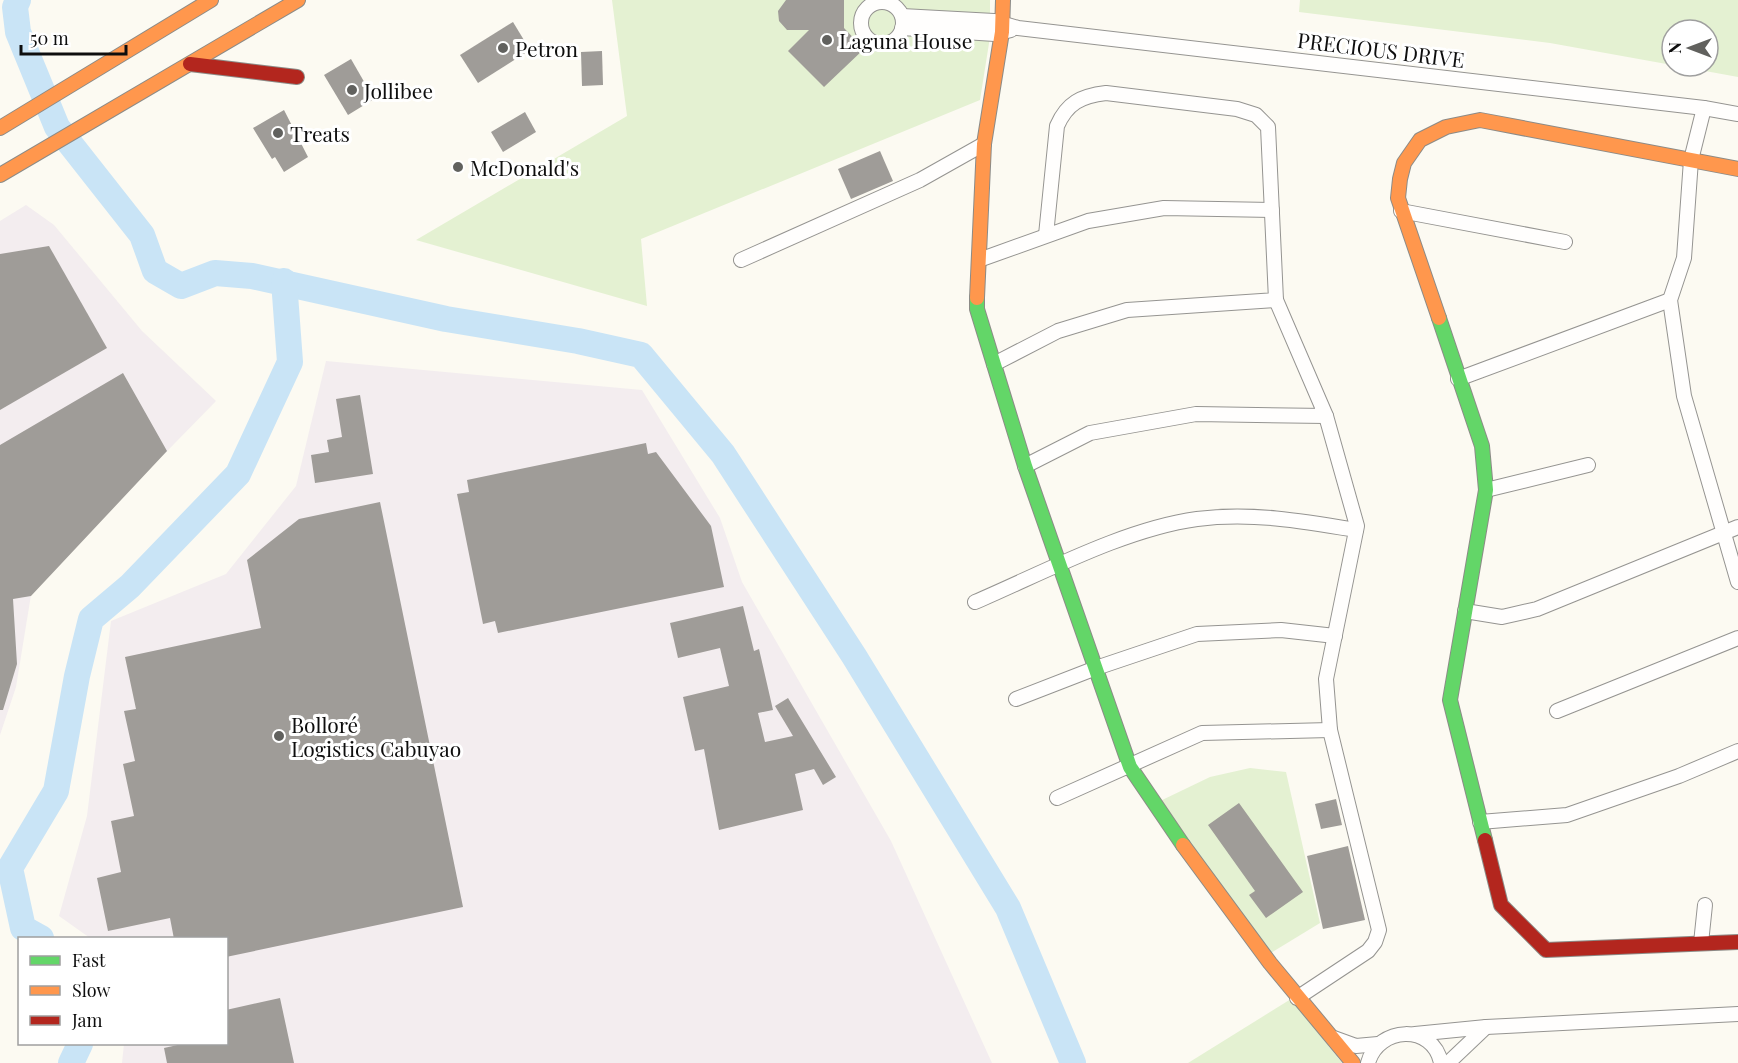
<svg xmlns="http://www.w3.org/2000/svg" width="1738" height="1063" font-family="'Playfair Display',serif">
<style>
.industrial{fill:#f3edef}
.green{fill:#e4f1d2}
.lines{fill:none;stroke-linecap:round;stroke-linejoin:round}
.river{stroke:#c9e4f6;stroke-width:26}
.building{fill:#9f9c98}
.street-casing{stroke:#959491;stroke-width:16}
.fast-casing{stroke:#8c8b87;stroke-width:16}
.slow-casing{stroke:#8c8b87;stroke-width:16}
.jam-casing{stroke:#8c8b87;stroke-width:16}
.street{stroke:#fffefd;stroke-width:14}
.fast{stroke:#63d668;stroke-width:14}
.slow{stroke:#ff974d;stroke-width:14}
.jam{stroke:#b3261e;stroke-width:14}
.poi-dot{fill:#61615e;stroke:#fff;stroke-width:2}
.labels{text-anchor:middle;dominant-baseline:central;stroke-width:6;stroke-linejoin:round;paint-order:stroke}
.poi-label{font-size:21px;fill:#0e0e0e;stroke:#fff;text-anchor:start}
.street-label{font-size:21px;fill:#0e0e0e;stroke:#fff}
</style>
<rect width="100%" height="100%" fill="#fcfaf2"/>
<!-- industrial -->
<g class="industrial">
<polygon points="26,205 54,225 142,331 216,401 89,531 31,595 16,687 0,735 0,221"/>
<polygon points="326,361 642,390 720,518 742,582 891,841 992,1063 122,1063 124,1044 226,1044 226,938 90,938 59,916 87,816 111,621 226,574 296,486"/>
</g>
<!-- green -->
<g class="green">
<polygon points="612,0 990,0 990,15 907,10 907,36 990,37 980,100 641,239 647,306 416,240 627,116"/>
<polygon points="1300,0 1738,0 1738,77 1678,66 1708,66 1708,30 1672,30 1672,65 1550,43 1299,12"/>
<polygon points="1250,768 1286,772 1320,923 1269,954 1158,802 1210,777"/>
<polygon points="1291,999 1342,1063 1188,1063"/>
</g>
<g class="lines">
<!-- river -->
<g class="river">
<polyline points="18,0 15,7 18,32 57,127 142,235 155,271 181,286 215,273 252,276 446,319 578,341 641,355 723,454 854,656 1008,908 1073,1063"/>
<polyline points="41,938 23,928 10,868 56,791 77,676 91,619 130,586 238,474 290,362 284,281"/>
<polyline points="71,1063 80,1044"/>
</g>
</g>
<!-- building -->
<g class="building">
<polygon points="786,0 844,0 844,28 864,49 824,87 788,51 809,30 787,30 779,21 778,11"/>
<polygon points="513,22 530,50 478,83 460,55"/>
<polygon points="602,51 603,85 582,86 581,52"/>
<polygon points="351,59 374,99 348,115 324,75"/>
<polygon points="284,110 308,157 284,172 275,157 272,159 253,128"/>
<polygon points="525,112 536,132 503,152 491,132"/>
<polygon points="880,151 893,181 851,199 838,169"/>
<polygon points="49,246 107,348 0,410 0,254"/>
<polygon points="123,373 167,451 31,596 13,599 17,664 3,710 0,710 0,445"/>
<polygon points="360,395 373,474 315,483 311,455 329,452 327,440 342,437 336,399"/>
<polygon points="646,443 648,454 656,452 711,526 724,587 498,633 495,621 483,624 457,494 469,492 467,480"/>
<polygon points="380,502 463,907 226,957 226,939 174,939 170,918 108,931 97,878 121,872 111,821 134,816 123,764 135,761 124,711 136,709 125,657 261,628 247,560 299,519"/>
<polygon points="743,606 754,651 759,649 773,710 758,713 765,742 793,736 775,706 788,698 836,777 823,785 814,769 795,774 803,810 719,830 704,749 695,751 683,697 729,686 720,648 678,658 670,623"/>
<polygon points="1336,799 1342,825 1321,829 1315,804"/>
<polygon points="1239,803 1303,892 1266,918 1249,895 1255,891 1208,825"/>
<polygon points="1348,846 1365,920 1323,929 1307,856"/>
<polygon points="280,998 294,1063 167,1063 164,1048 182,1044 226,1044 226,1010"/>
</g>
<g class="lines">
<!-- street casing -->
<g class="street-casing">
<g id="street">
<circle cx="882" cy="23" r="21"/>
<polyline points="902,16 994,21 1018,28 1704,108 1738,114"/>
<polyline points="902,28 995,34 1011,30"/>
<polyline points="1704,108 1691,160 1684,258 1670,300 1684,396 1738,582"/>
<polyline points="1401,211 1565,242"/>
<polyline points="741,260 920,180 984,144"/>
<polyline points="979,260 1088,221 1164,208 1272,210"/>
<path d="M 994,364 L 1058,331 L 1127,310 L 1276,300 L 1268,127 L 1256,115 L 1237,109 L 1106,93 C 1081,96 1067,103 1057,126 L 1046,235"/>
<polyline points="1458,379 1670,300"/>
<polyline points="1025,466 1090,433 1196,414 1326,416 1276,300"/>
<polyline points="1486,490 1588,465"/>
<path d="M 975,602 C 1043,573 1124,529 1197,519 C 1251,512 1303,521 1356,530"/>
<polyline points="1465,611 1502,617 1537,609 1738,527"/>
<polyline points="1016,699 1096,668 1197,634 1281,630 1335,636"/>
<polyline points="1557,711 1738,638"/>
<polyline points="1057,798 1202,733 1330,730"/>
<polyline points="1480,822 1567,815 1679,776 1738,751"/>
<polyline points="1701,943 1705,905"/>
<polyline points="1297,998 1368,951 1375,942 1379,930 1330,730 1326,679 1357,526 1326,416"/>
<polyline points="1415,1034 1486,1027 1738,1014"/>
<polyline points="1334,1038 1356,1046 1378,1044"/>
<path d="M 1368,1063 C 1378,1026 1433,1023 1441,1063"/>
<polyline points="1448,1063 1486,1027"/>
</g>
</g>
<!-- fast casing -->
<g class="fast-casing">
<g id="fast">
<polyline points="977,298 977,309 1025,466 1130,767 1183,845"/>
<polyline points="1439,318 1482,446 1486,490 1450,700 1485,840"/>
</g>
</g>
<!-- slow casing -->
<g class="slow-casing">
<g id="slow">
<polyline points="0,128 211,0"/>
<polyline points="0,175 298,0"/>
<polyline points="977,298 984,144 1002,32 1003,0"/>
<polyline points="1439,318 1398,198 1400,179 1404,163 1420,140 1446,127 1480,120 1738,169"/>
<polyline points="1183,845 1270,963 1353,1063"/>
</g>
</g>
<!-- jam casing -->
<g class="jam-casing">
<g id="jam">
<polyline points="190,64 297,77"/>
<polyline points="1485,840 1501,905 1546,950 1738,942"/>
</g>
</g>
<!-- street -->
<use href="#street" class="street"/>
<!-- fast -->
<use href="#fast" class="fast"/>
<!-- slow -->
<use href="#slow" class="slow"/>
<!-- jam -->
<use href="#jam" class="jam"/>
</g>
<!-- markers -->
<g class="poi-dot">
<circle cx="827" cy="40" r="6"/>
<circle cx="503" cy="48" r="6"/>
<circle cx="352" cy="90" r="6"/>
<circle cx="278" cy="133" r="6"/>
<circle cx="458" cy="167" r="6"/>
<circle cx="279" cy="736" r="6"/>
</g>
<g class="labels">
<!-- poi labels -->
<g class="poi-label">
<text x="839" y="40">Laguna House</text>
<text x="515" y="48">Petron</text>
<text x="364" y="90">Jollibee</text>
<text x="290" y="133">Treats</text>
<text x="470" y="167">McDonald's</text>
<text x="291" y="724">Bolloré<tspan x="291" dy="24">Logistics Cabuyao</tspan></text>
</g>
<!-- street labels -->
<g class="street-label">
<text transform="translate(1381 49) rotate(7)">PRECIOUS DRIVE</text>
</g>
</g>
<!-- legend -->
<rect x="18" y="937" width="210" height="108" fill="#ffffff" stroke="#9f9f9f" stroke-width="1.5"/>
<rect x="30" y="956" width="30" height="9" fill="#63d668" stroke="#9f9f9f" stroke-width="1.5"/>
<text x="72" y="967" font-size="18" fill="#0e0e0e">Fast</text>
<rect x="30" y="986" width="30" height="9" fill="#ff974d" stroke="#9f9f9f" stroke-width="1.5"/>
<text x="72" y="997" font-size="18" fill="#0e0e0e">Slow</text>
<rect x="30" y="1016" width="30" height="9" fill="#b3261e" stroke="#9f9f9f" stroke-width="1.5"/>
<text x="72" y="1027" font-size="18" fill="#0e0e0e">Jam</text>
<!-- north arrow -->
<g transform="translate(1690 48) rotate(270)"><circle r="28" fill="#ffffff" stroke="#9f9f9f" stroke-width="1.5"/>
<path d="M0-4.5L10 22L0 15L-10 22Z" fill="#61615e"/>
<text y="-9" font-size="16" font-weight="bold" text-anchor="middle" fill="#0e0e0e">N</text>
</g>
<!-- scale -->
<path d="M21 45v9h105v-9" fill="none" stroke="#0e0e0e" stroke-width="3"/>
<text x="30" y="45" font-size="18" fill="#0e0e0e" stroke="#ffffff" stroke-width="4.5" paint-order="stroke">50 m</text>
</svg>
